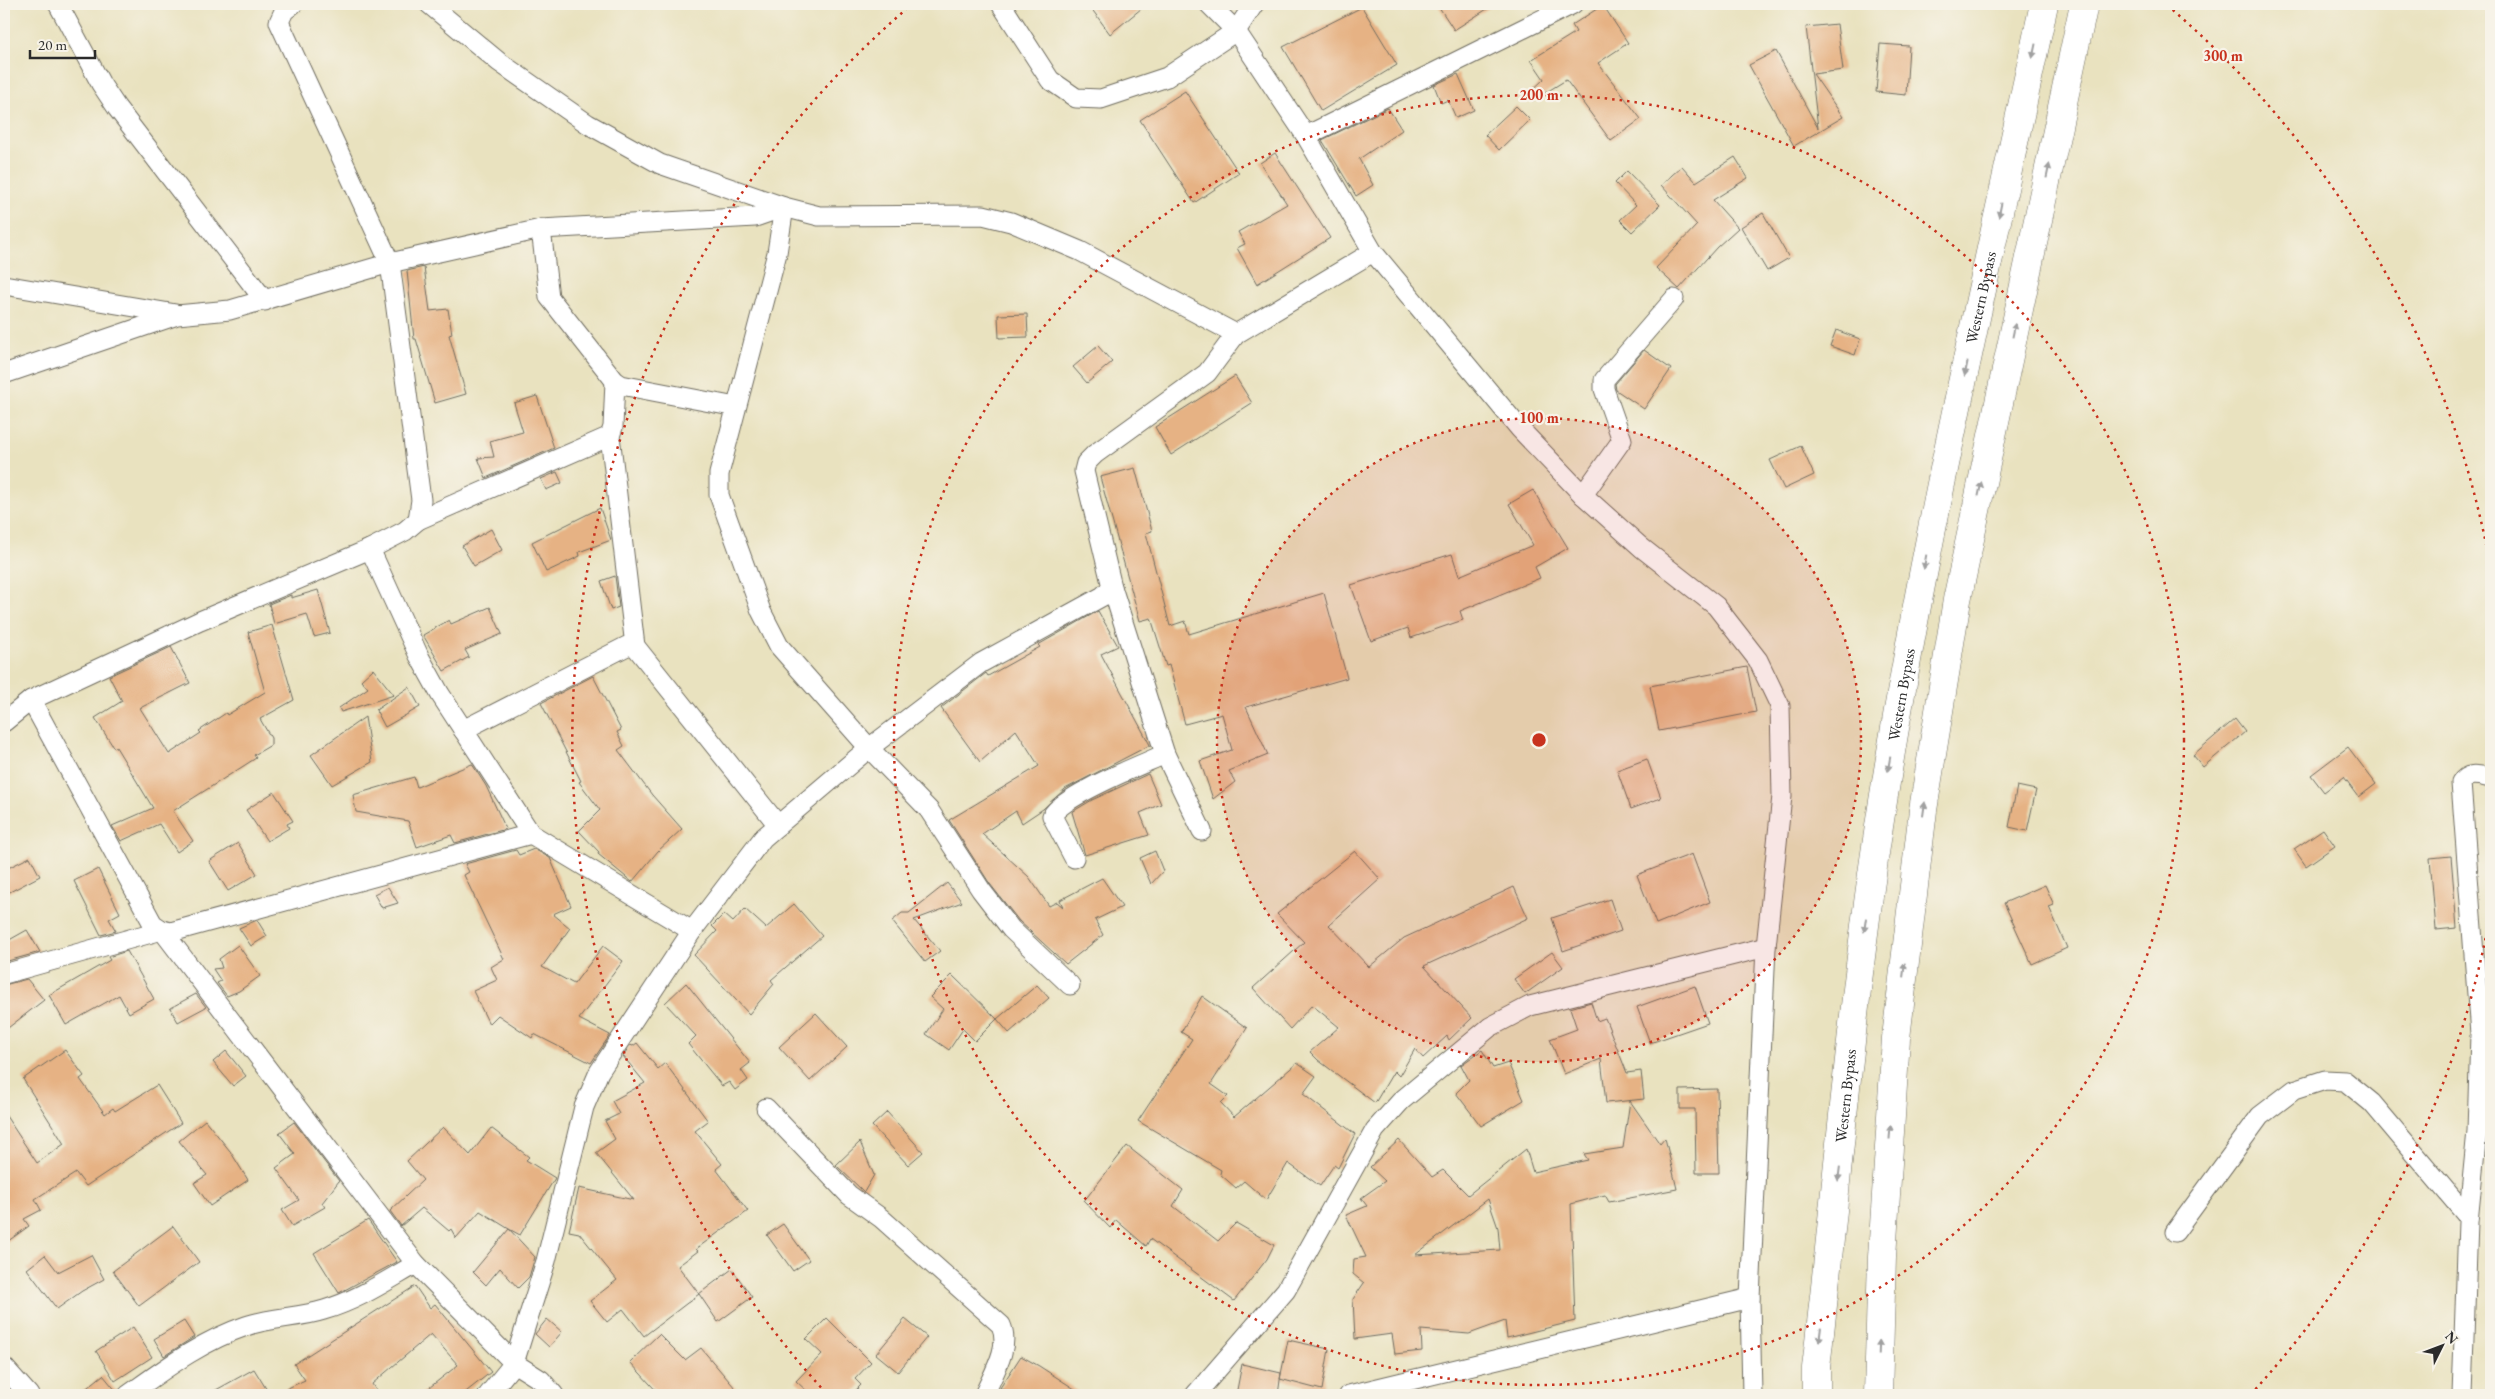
<svg xmlns="http://www.w3.org/2000/svg" width="2495" height="1399" font-family="'EB Garamond',serif">
<style>
.building{fill:#e6b284;fill-rule:evenodd}
.lines{fill:none;stroke-linecap:round;stroke-linejoin:round}
.minor-casing{stroke:#6e6b5f;stroke-width:21}
.primary-casing{stroke:#6e6b5f;stroke-width:29}
.minor{stroke:#fff;stroke-width:19}
.primary{stroke:#fff;stroke-width:28}
.oneway{fill:#a0a0a0}
.ring{fill:none;stroke:#c8321e;stroke-width:2.5;stroke-dasharray:2.5 5}
.labels{text-anchor:middle;dominant-baseline:central;stroke-width:4.5;stroke-linejoin:round;paint-order:stroke}
.street-label{font-size:16px;fill:#2b2b2b;stroke:#f7f3e8}
.centre{fill:#c8321e;stroke:#f7f3e8;stroke-width:2.5}
.ring-label{font-size:15px;text-anchor:middle;font-weight:bold;fill:#c8321e;stroke:#f7f3e8;stroke-width:4.5;stroke-linejoin:round;paint-order:stroke}
</style>
<rect width="100%" height="100%" fill="#f7f3e8"/>
<filter id="ink" filterUnits="userSpaceOnUse"><feTurbulence type="fractalNoise" baseFrequency=".02" numOctaves="2"/><feDisplacementMap in="SourceGraphic" scale="10" xChannelSelector="R" yChannelSelector="G"/><feConvolveMatrix kernelMatrix="1 2 1 2 8 2 1 2 1" color-interpolation-filters="sRGB"/></filter>
<filter id="wash" filterUnits="userSpaceOnUse"><feTurbulence type="fractalNoise" baseFrequency=".0096" numOctaves="4" result="noise"/><feDisplacementMap in="SourceGraphic" scale="20" xChannelSelector="R" yChannelSelector="G"/><feGaussianBlur stdDeviation="1.12" result="paint"/><feColorMatrix in="noise" values="0 0 0 0 0 0 0 0 0 0 0 0 0 0 0 0 0 1.4 0 .05"/><feComposite in="paint" operator="in"/></filter>
<g filter="url(#wash)">
<rect width="100%" height="100%" fill="#e9e2bf"/>
<g id="blocks">
<!-- building -->
<g class="building">
<polygon points="1088,4 1147,4 1110,34"/>
<polygon points="1437,4 1495,4 1454,30"/>
<polygon points="1603,5 1628,43 1598,63 1641,119 1611,141 1566,80 1532,101 1527,95 1544,79 1531,60 1576,32 1572,25"/>
<polygon points="1362,7 1397,65 1321,111 1283,47"/>
<polygon points="1837,24 1843,70 1813,74 1843,117 1794,146 1749,65 1776,51 1818,128 1806,27"/>
<polygon points="1880,44 1909,46 1906,95 1876,92"/>
<polygon points="1458,74 1474,110 1456,118 1448,100 1441,103 1434,85"/>
<polygon points="1185,91 1239,173 1194,203 1140,120"/>
<polygon points="1516,106 1530,120 1499,150 1485,135"/>
<polygon points="1388,108 1402,130 1359,159 1373,185 1356,196 1322,140"/>
<polygon points="1275,153 1330,238 1257,284 1237,248 1245,244 1238,232 1287,204 1260,163"/>
<polygon points="1735,157 1748,178 1713,200 1738,228 1717,247 1679,289 1656,268 1697,225 1661,185 1682,166 1696,182"/>
<polygon points="1627,171 1660,205 1632,232 1620,220 1636,205 1615,183"/>
<polygon points="1763,213 1789,258 1767,271 1741,227"/>
<polygon points="424,267 430,311 448,309 452,334 449,335 466,394 435,403 416,339 414,339 407,271"/>
<polygon points="1027,314 1028,337 999,338 998,315"/>
<polygon points="1836,330 1860,339 1855,355 1830,346"/>
<polygon points="1098,346 1112,362 1087,383 1073,367"/>
<polygon points="1644,350 1671,369 1644,409 1616,390 1615,384"/>
<polygon points="1235,376 1252,403 1171,455 1155,427"/>
<polygon points="537,396 554,448 486,478 478,458 494,457 490,441 523,432 514,403"/>
<polygon points="1801,446 1814,475 1784,489 1770,460"/>
<polygon points="1135,468 1152,531 1146,533 1170,626 1185,621 1189,634 1324,593 1347,678 1246,707 1268,755 1229,771 1235,782 1213,799 1200,761 1232,750 1222,714 1185,724 1169,665 1166,666 1151,618 1140,621 1100,477"/>
<polygon points="557,472 562,483 546,490 541,479"/>
<polygon points="1533,490 1568,548 1535,567 1540,578 1460,611 1463,620 1411,638 1408,628 1371,641 1351,585 1452,554 1459,576 1533,545 1509,504"/>
<polygon points="600,508 611,540 579,552 580,556 546,572 532,542"/>
<polygon points="491,529 502,550 474,566 462,546"/>
<polygon points="615,576 619,607 611,610 601,581"/>
<polygon points="318,590 330,633 314,637 307,614 274,624 269,604 291,595 291,598"/>
<polygon points="490,607 502,634 465,650 469,657 444,671 423,635 449,620 451,624"/>
<polygon points="1098,611 1118,646 1101,654 1150,745 1065,789 1043,809 1022,823 1016,811 982,834 1029,877 1049,906 1057,902 1063,907 1060,900 1102,878 1122,907 1095,920 1103,935 1066,964 1019,921 990,884 949,820 1039,766 1016,730 980,762 941,708 986,673 988,676 1040,647 1038,645"/>
<polygon points="272,625 294,700 260,719 271,738 271,745 254,755 256,758 173,811 193,841 177,852 159,824 121,841 112,826 153,808 116,747 114,748 95,718 122,701 109,676 171,647 190,683 140,708 169,754 201,733 199,731 226,713 227,715 265,692 248,632"/>
<polygon points="1747,667 1756,712 1659,731 1650,686"/>
<polygon points="373,669 394,695 341,712 339,708 368,688 361,680"/>
<polygon points="593,676 621,730 617,732 624,746 618,750 652,795 682,829 658,851 632,882 598,854 599,852 579,831 600,810 579,782 581,781 541,703"/>
<polygon points="409,687 420,707 385,727 376,710"/>
<polygon points="365,717 372,762 332,785 311,755"/>
<polygon points="2235,719 2245,732 2203,767 2193,755"/>
<polygon points="2348,747 2376,784 2359,797 2344,777 2324,792 2311,775"/>
<polygon points="1647,759 1661,798 1631,809 1617,770"/>
<polygon points="472,764 486,786 506,829 455,843 451,835 417,847 408,821 356,812 353,795 414,777 417,787"/>
<polygon points="1148,774 1161,804 1140,813 1149,835 1085,855 1072,812 1092,800"/>
<polygon points="2017,786 2036,790 2027,831 2009,827"/>
<polygon points="274,792 293,821 287,824 289,828 267,841 246,810"/>
<polygon points="2323,829 2335,846 2306,866 2294,849"/>
<polygon points="238,843 257,874 228,891 209,861"/>
<polygon points="534,849 550,858 571,906 553,914 570,928 542,967 574,984 603,946 623,961 579,1019 610,1035 591,1063 534,1034 532,1038 498,1015 489,1024 473,991 497,980 491,967 504,959 464,875 469,872 465,864 516,850 519,855"/>
<polygon points="1155,851 1163,871 1151,884 1140,858"/>
<polygon points="1355,851 1380,879 1329,925 1369,967 1404,938 1514,887 1528,918 1424,966 1472,1018 1449,1040 1447,1036 1423,1058 1415,1049 1399,1076 1394,1071 1375,1103 1318,1060 1310,1052 1339,1027 1312,1005 1290,1029 1253,988 1304,942 1277,914"/>
<polygon points="1692,854 1710,902 1656,924 1637,875"/>
<polygon points="2451,856 2457,928 2436,930 2430,858"/>
<polygon points="30,857 40,876 4,895 4,870"/>
<polygon points="98,869 120,913 109,919 116,931 101,935 74,881"/>
<polygon points="947,883 962,902 914,920 940,951 925,962 892,921 902,913 909,913"/>
<polygon points="2045,885 2054,905 2049,907 2067,948 2032,964 2004,903"/>
<polygon points="388,887 398,903 382,908 374,894"/>
<polygon points="1610,899 1621,931 1563,951 1552,918"/>
<polygon points="794,904 822,936 771,980 774,984 749,1014 694,955 717,931 712,926 724,914 733,922 745,909 766,928"/>
<polygon points="257,920 267,936 251,946 239,928"/>
<polygon points="27,930 40,952 4,962 4,943"/>
<polygon points="238,945 260,976 239,991 227,996 217,983 221,981 213,969 222,968 219,959"/>
<polygon points="127,951 154,999 129,1013 119,995 66,1025 49,995 110,960 108,957"/>
<polygon points="1552,952 1563,967 1525,994 1514,979"/>
<polygon points="952,975 997,1019 975,1041 963,1029 949,1050 926,1034 943,1009 930,997"/>
<polygon points="27,979 44,1000 4,1031 4,985"/>
<polygon points="686,983 750,1063 741,1070 748,1080 735,1090 729,1082 722,1086 688,1044 696,1036 665,1003"/>
<polygon points="1037,985 1049,998 1009,1033 997,1019"/>
<polygon points="1695,986 1708,1023 1650,1043 1637,1007"/>
<polygon points="196,994 206,1007 178,1022 170,1008"/>
<polygon points="1202,996 1247,1028 1211,1084 1228,1096 1221,1103 1234,1117 1297,1063 1316,1076 1303,1094 1355,1134 1338,1168 1334,1165 1320,1186 1288,1163 1266,1200 1244,1181 1236,1188 1220,1174 1221,1170 1138,1121 1192,1039 1181,1032"/>
<polygon points="1591,1002 1597,1021 1605,1018 1627,1073 1641,1071 1644,1099 1606,1103 1601,1059 1564,1074 1550,1039 1577,1029 1570,1008"/>
<polygon points="816,1013 847,1047 810,1081 779,1047"/>
<polygon points="637,1043 658,1069 665,1063 708,1121 695,1131 722,1164 716,1169 748,1211 696,1249 698,1251 678,1266 699,1294 644,1336 623,1309 607,1322 590,1301 617,1280 579,1233 569,1231 579,1188 634,1200 596,1153 615,1139 605,1121 619,1114 612,1101 645,1083 623,1056 630,1045 633,1046"/>
<polygon points="65,1050 84,1076 80,1079 105,1114 113,1108 115,1111 157,1085 181,1123 86,1186 76,1173 35,1199 41,1210 24,1219 29,1226 4,1244 4,1113 37,1163 64,1144 23,1079"/>
<polygon points="1482,1050 1493,1068 1508,1063 1524,1100 1481,1126 1456,1093 1469,1080 1461,1065"/>
<polygon points="226,1051 246,1076 233,1086 213,1062"/>
<polygon points="1717,1089 1719,1173 1696,1173 1695,1109 1680,1109 1680,1090"/>
<path d="M 1630,1101 L 1660,1144 L 1665,1138 L 1677,1189 L 1609,1202 L 1605,1195 L 1571,1204 L 1575,1321 L 1507,1338 L 1505,1321 L 1469,1334 L 1421,1330 L 1422,1351 L 1395,1354 L 1392,1334 L 1355,1339 L 1353,1299 L 1364,1283 L 1353,1274 L 1354,1259 L 1366,1257 L 1346,1215 L 1367,1206 L 1361,1198 L 1385,1181 L 1370,1167 L 1399,1140 L 1432,1177 L 1443,1170 L 1468,1195 L 1526,1149 L 1533,1172 L 1588,1160 L 1584,1154 L 1623,1148 ZM 1488,1199 L 1498,1228 L 1500,1250 L 1415,1255 Z"/>
<polygon points="887,1112 923,1152 908,1165 872,1126"/>
<polygon points="205,1120 230,1151 248,1180 210,1206 194,1183 207,1175 179,1141"/>
<polygon points="294,1122 339,1181 322,1203 325,1207 292,1226 282,1210 299,1200 276,1168 295,1154 279,1133"/>
<polygon points="443,1127 470,1155 491,1128 529,1157 526,1160 555,1178 520,1235 509,1229 535,1257 529,1277 518,1288 500,1268 486,1285 473,1272 509,1229 480,1211 456,1238 451,1229 449,1231 422,1208 401,1226 390,1211 423,1180 407,1161"/>
<polygon points="860,1142 874,1175 864,1192 836,1165"/>
<polygon points="1127,1146 1183,1190 1173,1206 1218,1241 1236,1223 1274,1245 1267,1259 1234,1301 1150,1239 1146,1246 1116,1220 1110,1228 1084,1201"/>
<polygon points="368,1220 397,1262 339,1293 314,1253"/>
<polygon points="783,1224 809,1260 793,1271 767,1235"/>
<polygon points="173,1226 199,1262 139,1306 113,1271"/>
<polygon points="45,1255 58,1272 91,1255 104,1279 82,1291 57,1309 27,1269"/>
<polygon points="732,1269 752,1297 718,1322 699,1294"/>
<polygon points="415,1286 430,1308 435,1304 491,1372 462,1395 420,1395 458,1365 431,1334 372,1384 379,1395 273,1395 305,1380 294,1364"/>
<polygon points="827,1318 871,1362 855,1379 861,1385 851,1395 811,1395 796,1381 822,1354 806,1339"/>
<polygon points="547,1319 562,1332 549,1347 535,1334"/>
<polygon points="905,1319 927,1337 898,1372 876,1354"/>
<polygon points="184,1321 194,1337 164,1356 154,1339"/>
<polygon points="133,1327 152,1357 115,1381 96,1351"/>
<polygon points="659,1334 685,1360 701,1348 741,1395 660,1395 630,1362"/>
<polygon points="1288,1340 1329,1349 1322,1390 1280,1379"/>
<polygon points="1021,1356 1039,1366 1084,1395 1012,1395 1000,1388"/>
<polygon points="1242,1364 1281,1373 1278,1395 1236,1395"/>
<polygon points="254,1369 270,1395 207,1395"/>
<polygon points="103,1375 117,1392 117,1395 78,1395"/>
</g>
</g>
</g>
<g filter="url(#ink)">
<use href="#blocks" fill-opacity="0" stroke="#6e6b5f" stroke-width="1"/>
<g class="lines">
<!-- minor casing -->
<g class="minor-casing">
<g id="minor">
<polyline points="58,4 101,84 117,108 265,301"/>
<polyline points="293,4 284,11 279,22 390,263 421,500 418,520"/>
<polyline points="429,4 499,62 588,124 660,164 784,207 819,216 983,215 1011,222 1080,251 1236,334 1373,252"/>
<polyline points="1001,4 1050,80 1076,98 1101,99 1167,77 1236,31 1254,4"/>
<polyline points="1209,4 1236,31 1306,136 1373,252 1520,429 1583,495 1642,548 1716,606 1758,660 1780,706 1782,796 1766,947 1750,1298 1752,1395"/>
<polyline points="1306,136 1573,4"/>
<polyline points="541,229 549,297 615,381 621,385 736,407"/>
<polyline points="4,285 176,314"/>
<polyline points="4,374 177,315 230,310 390,263 541,229 755,217 784,207 777,253 719,474 719,495 761,611 779,646 869,748 929,810 981,890 1011,929 1070,985"/>
<polyline points="615,381 613,427 610,436 635,646"/>
<polyline points="1583,495 1622,440 1604,389 1604,380 1674,299"/>
<polyline points="370,549 419,656 440,694 531,834 692,931"/>
<polyline points="1112,587 1165,754 1202,831"/>
<polyline points="31,700 153,924 162,930 416,1264 514,1363 541,1380 554,1395"/>
<polyline points="4,722 31,700 200,621 370,549 405,531 418,520 610,436"/>
<polyline points="463,730 627,646 635,646 778,825"/>
<path d="M 1074,858 L 1052,816 C 1063,795 1141,765 1165,754"/>
<polyline points="4,974 162,930 171,932 531,834"/>
<path d="M 766,1108 L 849,1195 L 881,1218 L 1001,1325 C 1011,1347 993,1374 984,1395"/>
<polyline points="2175,1232 2260,1116 2294,1090 2325,1080 2345,1081 2372,1103 2468,1217"/>
<polyline points="4,1367 29,1395"/>
<path d="M 128,1395 C 166,1368 202,1341 246,1326 C 271,1317 299,1318 324,1310 C 358,1300 386,1281 416,1264"/>
<polyline points="488,1395 514,1363 546,1261 584,1107 599,1072 692,931 763,838 869,748 981,663 1103,596 1112,587 1084,471 1086,463 1095,454 1207,373 1236,334"/>
<polyline points="1195,1395 1286,1290 1375,1130 1401,1101 1490,1027 1530,1006 1766,947"/>
<polyline points="1349,1395 1750,1298"/>
<path d="M 2462,1395 L 2468,1222 L 2477,1131 L 2480,1034 L 2461,783 C 2468,771 2480,776 2491,778"/>
</g>
</g>
<!-- primary casing -->
<g class="primary-casing">
<g id="primary">
<path id="s1" d="M 1816,1395 L 1816,1368 C 1838,1177 1853,985 1884,795 C 1926,529 1988,267 2044,4"/>
<polyline points="1878,1395 1882,1257 1896,1038 1923,810 1957,600 2084,4"/>
</g>
</g>
<!-- minor -->
<use href="#minor" class="minor"/>
<!-- primary -->
<use href="#primary" class="primary"/>
</g>
<!-- one-way arrows -->
<defs><path id="oneway-solid" d="M-6-.8H1V-3.2L6.5 0L1 3.2V.8H-6Z" transform="scale(1.25)"/></defs>
<g class="oneway">
<use href="#oneway-solid" transform="translate(2034 51) rotate(102)"/>
<use href="#oneway-solid" transform="translate(2048 171) rotate(-78)"/>
<use href="#oneway-solid" transform="translate(2000 210) rotate(102)"/>
<use href="#oneway-solid" transform="translate(2014 330) rotate(-78)"/>
<use href="#oneway-solid" transform="translate(1966 369) rotate(102)"/>
<use href="#oneway-solid" transform="translate(1980 489) rotate(-78)"/>
<use href="#oneway-solid" transform="translate(1925 562) rotate(100)"/>
<use href="#oneway-solid" transform="translate(1889 764) rotate(100)"/>
<use href="#oneway-solid" transform="translate(1924 809) rotate(-82)"/>
<use href="#oneway-solid" transform="translate(1865 925) rotate(98)"/>
<use href="#oneway-solid" transform="translate(1904 970) rotate(-83)"/>
<use href="#oneway-solid" transform="translate(1890 1132) rotate(-86)"/>
<use href="#oneway-solid" transform="translate(1839 1174) rotate(97)"/>
<use href="#oneway-solid" transform="translate(1820 1335) rotate(97)"/>
<use href="#oneway-solid" transform="translate(1879 1347) rotate(-88)"/>
</g>
</g>
<!-- distance rings -->
<circle cx="1539" cy="740" r="322" fill="#c8321e" fill-opacity=".12"/>
<g class="ring">
<circle cx="1539" cy="740" r="322"/>
<circle cx="1539" cy="740" r="645"/>
<path d="M2490 916A967 967 0 0 1 2252 1393M826 1393A967 967 0 0 1 911 5M2167 5A967 967 0 0 1 2490 564"/>
</g>
<g class="labels">
<!-- street labels -->
<g class="street-label">
<text stroke="none"><textPath href="#s1" startOffset="1111">Western Bypass</textPath></text>
<text stroke="none"><textPath href="#s1" startOffset="706">Western Bypass</textPath></text>
<text stroke="none"><textPath href="#s1" startOffset="301">Western Bypass</textPath></text>
</g>
</g>
<circle cx="1539" cy="740" r="8" class="centre"/>
<g class="ring-label">
<text x="2223" y="61">300 m</text>
<text x="1539" y="100">200 m</text>
<text x="1539" y="423">100 m</text>
</g>
<!-- margin -->
<rect width="2495" height="1399" fill="none" stroke="#f7f3e8" stroke-width="20"/>
<!-- north arrow -->
<g transform="translate(2442 1346) rotate(48)" stroke="#f7f3e8" stroke-width="4" paint-order="stroke">
<path d="M0-4L9 19L0 12L-9 19Z" fill="#2b2b2b"/>
<text y="-8" font-size="14" font-weight="bold" text-anchor="middle" fill="#2b2b2b">N</text>
</g>
<!-- scale -->
<path d="M30 50v8h65v-8" fill="none" stroke="#2b2b2b" stroke-width="2.5"/>
<text x="38" y="50" font-size="15" fill="#2b2b2b" stroke="#f7f3e8" stroke-width="4" paint-order="stroke">20 m</text>
</svg>
